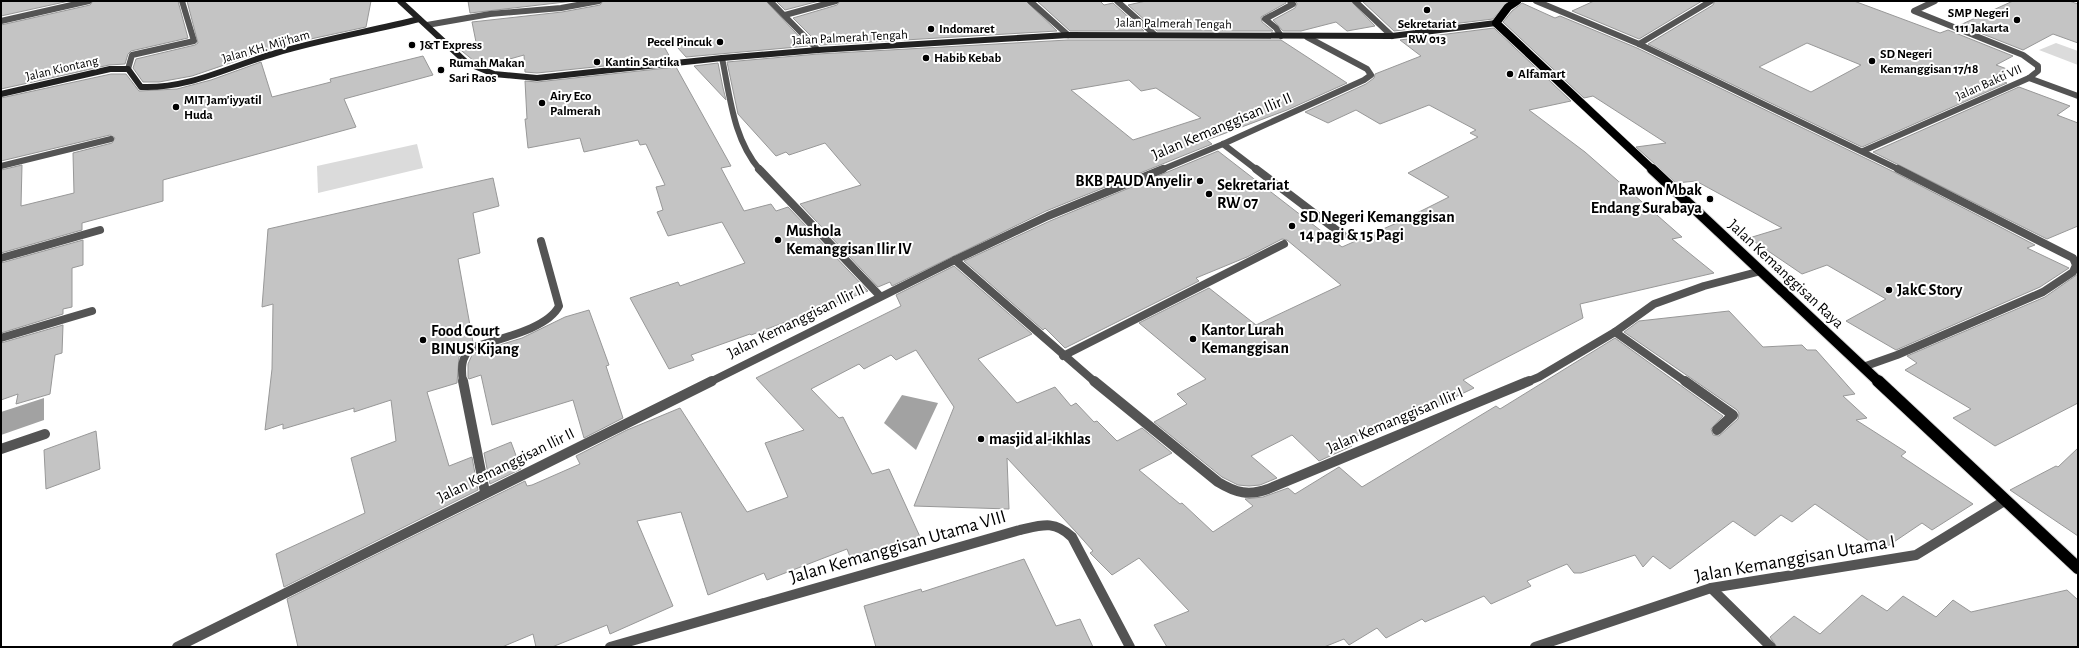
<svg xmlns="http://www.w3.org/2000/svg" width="2079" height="648" font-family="'Alegreya Sans',sans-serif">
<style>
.green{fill:#dbdbdb}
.water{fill:#a2a2a2}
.building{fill:#c4c4c4;stroke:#989898;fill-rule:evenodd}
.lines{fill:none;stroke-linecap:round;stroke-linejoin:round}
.primary-far2-casing{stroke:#dbdbdb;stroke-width:9}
.primary-far1-casing{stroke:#dbdbdb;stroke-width:12}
.primary-casing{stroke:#dbdbdb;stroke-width:14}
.street-far2{stroke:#545454;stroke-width:6}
.street-far1{stroke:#545454;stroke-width:8}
.street{stroke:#545454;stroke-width:10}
.secondary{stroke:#212121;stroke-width:6}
.primary-far2{stroke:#000;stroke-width:8}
.primary-far1{stroke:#000;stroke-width:10}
.primary{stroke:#000;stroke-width:12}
.poi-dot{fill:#000;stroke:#fff;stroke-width:1.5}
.labels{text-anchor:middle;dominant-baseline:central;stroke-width:4;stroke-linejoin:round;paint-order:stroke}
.far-poi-label{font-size:13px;font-weight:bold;fill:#000;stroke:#fff;text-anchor:start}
.far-street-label{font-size:13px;fill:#000;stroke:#fff}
.street-label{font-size:16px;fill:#000;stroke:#fff}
.poi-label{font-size:16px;font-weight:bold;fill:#000;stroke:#fff;text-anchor:start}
.near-street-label{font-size:19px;fill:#000;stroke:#fff}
</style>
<rect width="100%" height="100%" fill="#fff"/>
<!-- green -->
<g class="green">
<polygon points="2056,43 2078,51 2078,65 2039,50"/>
<polygon points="417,144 423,168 318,193 317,166"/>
</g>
<!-- water -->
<g class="water">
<polygon points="902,395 938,403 916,450 884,423"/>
<polygon points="44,398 44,420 1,435 1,412"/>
</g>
<!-- building -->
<g class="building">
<polygon points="1,1 69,1 1,16"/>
<polygon points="93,1 178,1 188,38 131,51 128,54 125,64 109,65 1,89 1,25 90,5"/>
<polygon points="187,1 371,1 366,27 283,45 192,76 159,82 143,82 133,68 136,59 195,45 198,43"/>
<polygon points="468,1 574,1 470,13"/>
<polygon points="603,1 766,1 808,46 686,57 669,38 662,43 671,59 537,73 525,72 524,55 485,66 474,61 457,47 476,42 472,22 562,12 600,5"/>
<polygon points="776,1 819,1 785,10"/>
<polygon points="840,1 1026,1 1057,31 820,45 793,18 837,5"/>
<polygon points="1037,1 1100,1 1104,5 1113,3 1144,31 1070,31"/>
<polygon points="1146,1 1286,1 1286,3 1261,17 1262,22 1273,31 1157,31 1128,5"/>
<polygon points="1296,1 1351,1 1375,26 1347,31 1336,22 1301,31 1283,31 1273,20 1295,8 1297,4"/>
<polygon points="1362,1 1508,1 1493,19 1394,31"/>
<polygon points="1594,1 1702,1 1639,39 1572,11"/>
<path d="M 1715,1 L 1854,1 L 1940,33 L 1948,30 L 2013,56 L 1996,65 L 2007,69 L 1992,77 L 2007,83 L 1862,147 L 1648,44 L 1713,5 ZM 1807,43 L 1861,65 L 1811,92 L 1759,67 Z"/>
<polygon points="2013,1 2069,1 2078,4 2078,43 2053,34 2023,50 1960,25"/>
<polygon points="1522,3 1555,18 1560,16 1637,48 1894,172 2035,245 2027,248 2069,268 2040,287 1896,350 1846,321 1886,299 1827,265 1802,274 1749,238 1782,228 1696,181 1676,183 1636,147 1666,143 1593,96 1584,98 1503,22 1512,11"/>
<polygon points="1494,28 1571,101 1529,110 1585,152 1682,237 1672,239 1714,273 1580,304 1583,318 1463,380 1474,388 1391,428 1383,421 1347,442 1352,446 1319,461 1292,435 1251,456 1277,478 1260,485 1249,486 1238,485 1222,477 1154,422 1187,404 1177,394 1206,379 1139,323 1209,288 1256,325 1341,285 1287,240 1282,239 1247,257 1196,278 1199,281 1065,348 1045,328 1043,330 964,261 1050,221 1218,151 1342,247 1399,222 1449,197 1408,173 1478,137 1470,133 1476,130 1429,105 1380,124 1356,110 1328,123 1305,112 1366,84 1374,78 1375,74 1421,56 1400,40"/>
<path d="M 1068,40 L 1281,40 L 1347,83 L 1287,110 L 1207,140 L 1212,144 L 1046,211 L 892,286 L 890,282 L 878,287 L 800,204 L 861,185 L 825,143 L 789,155 L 786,152 L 776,156 L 738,114 L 727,62 L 818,54 ZM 1129,80 L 1141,91 L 1156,88 L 1201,118 L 1133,140 L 1071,90 Z"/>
<polygon points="423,56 433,75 344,99 356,127 163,180 163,201 82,223 82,230 1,253 1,170 22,165 21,206 74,193 73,153 112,143 115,138 110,135 1,161 1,98 111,74 126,74 139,91 177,89 211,80 261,62 272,97 331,82 330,79"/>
<polygon points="718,63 723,88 726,100 694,66"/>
<polygon points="676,67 731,166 721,168 744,211 771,204 776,211 788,207 868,291 751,335 750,334 691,355 694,360 669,369 630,298 678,282 680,286 745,263 722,222 668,236 657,212 663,210 656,187 665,185 646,144 640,145 638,140 584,152 580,138 528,148 525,119 527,119 525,81 537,82"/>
<polygon points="2019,87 2070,106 2057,115 2078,123 2078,226 2047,239 1873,152"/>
<polygon points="493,178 499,206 473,213 480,253 458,259 473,342 467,345 459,357 457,383 427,392 449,466 472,457 478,490 284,587 276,554 365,513 351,458 396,441 391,400 354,412 354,408 283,429 283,424 265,430 272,369 273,304 262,307 268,229"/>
<polygon points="83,240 83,265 72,268 72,307 63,309 63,314 1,333 1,263"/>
<polygon points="954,266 1032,334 978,359 1017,403 1055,387 1071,406 1076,403 1094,422 1097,421 1117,441 1142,428 1172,453 1139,470 1180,504 1182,503 1213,532 1253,506 1245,499 1263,497 1288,488 1295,494 1339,467 1362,487 1496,406 1500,409 1615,338 1723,416 1711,429 1713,435 1719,436 1738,419 1739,413 1737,410 1624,332 1639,321 1729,311 1763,347 1802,345 1807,350 1816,350 1855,394 1843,396 1867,418 1856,420 1906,452 1901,456 1973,504 1932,530 1922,523 1882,550 1815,504 1792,522 1781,515 1755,536 1733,521 1670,569 1653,556 1643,567 1635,555 1581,573 1574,573 1567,564 1527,581 1531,586 1491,604 1484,596 1425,622 1422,619 1386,638 1377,628 1349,645 1344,639 1324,647 1167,647 1154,625 1189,611 1139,558 1112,575 1090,553 1093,551 1076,532 1007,458 1009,509 914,506 954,407 916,350 896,360 891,355 864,369 859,364 811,389 839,418 843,417 872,474 889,469 921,539 852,562 847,549 767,580 764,573 708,595 681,512 637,521 673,606 610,634 607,625 552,647 536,647 533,634 502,647 298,647 287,599 525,481 527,486 532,485 580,464 576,456 627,430 680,408 747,512 788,497 765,443 804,430 756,378 901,306 896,295"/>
<polygon points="2078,274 2078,403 1995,446 1953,418 1971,409 1905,370 1917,363 1907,356 2045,297"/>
<polygon points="589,310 609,365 606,366 623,418 584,438 573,400 492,425 481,375 469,379 468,377 468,364 472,355 474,353 522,338 565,317"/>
<polygon points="63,325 62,353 55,355 50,394 16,404 18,394 1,400 1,343"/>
<polygon points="96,431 100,469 46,489 44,450"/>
<polygon points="511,442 521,469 490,484 484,453"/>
<polygon points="2078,448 2078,536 2010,490 2056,466 2058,467"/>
<polygon points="1024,559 1056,626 1080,619 1093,647 876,647 864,606 921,589 922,592"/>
<polygon points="2067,590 2078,600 2078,647 1777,647 1770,637 1794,616 1820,634 1862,595 1887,611 1903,596 1936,617 1953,600 1971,612"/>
</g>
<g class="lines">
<!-- primary-far2 casing -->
<g class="primary-far2-casing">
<polyline id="primary-far2" points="1517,1 1508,7 1496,23 1653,170"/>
</g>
<!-- primary-far1 casing -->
<g class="primary-far1-casing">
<polyline id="primary-far1" points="1652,169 1879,382"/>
</g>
<!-- primary casing -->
<g class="primary-casing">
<polyline id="primary" points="1878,381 2078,568"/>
</g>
<!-- street-far2 -->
<g class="street-far2">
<polyline points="770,1 818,50"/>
<polyline points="1030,1 1068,35"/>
<polyline points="1117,1 1154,34"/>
<polyline points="1355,1 1392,36"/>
<polyline points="1536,1 1639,44 1900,170"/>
<polyline points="785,15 836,1"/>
<polyline points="1,21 89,1"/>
<polyline points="427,25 490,14 561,8 599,1"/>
<polyline points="1281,36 1276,28 1265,19 1293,4 1290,1"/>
<polyline points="1639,44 1711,1"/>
<path d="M 722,58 C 730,96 733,139 760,170"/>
<polyline points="128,69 132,55 194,41 182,1"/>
<polyline points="2029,78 2078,96"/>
<polyline points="1223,144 1257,170"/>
<polyline points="1863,151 2029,78 2038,71 2038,66 2023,55 1914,11 1935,1"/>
<polyline points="1,166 111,139"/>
<polyline points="1161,170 1223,144 1364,80 1371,75 1367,69 1307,37"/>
</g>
<!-- street-far1 -->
<g class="street-far1">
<polyline points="759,169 880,296"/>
<polyline points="1256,169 1343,235"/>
<polyline points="1,258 100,230"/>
<polyline points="955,260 1095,382"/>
<polyline points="1615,332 1686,382"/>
<polyline points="1,338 92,311"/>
<polyline points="1063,356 1284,244"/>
<polyline points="1863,367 1897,355 2043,292 2073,272 2076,265 2073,258 1898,169"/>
<path d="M 463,382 C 461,368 461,358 471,348 C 496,339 547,330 559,306 L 541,241"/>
<polyline points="710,382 955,260 1048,216 1163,169"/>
<polyline points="1527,382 1539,377 1615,332 1654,304 1704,286 1761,271"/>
</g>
<!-- street -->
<g class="street">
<polyline points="463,381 485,492"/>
<path d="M 1094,381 L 1218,482 C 1236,493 1249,496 1268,489 L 1529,381"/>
<polyline points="1685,381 1733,415 1717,430"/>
<polyline points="1,449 45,434"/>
<polyline points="1711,588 1771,647"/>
<polyline points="177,647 712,381"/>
<path d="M 610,647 L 1020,530 C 1042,525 1054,520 1072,537 L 1130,647"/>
<polyline points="1535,647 1711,588 1916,555 2006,500"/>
</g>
<!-- secondary -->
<g class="secondary">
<polyline points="400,1 467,63 494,74 537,78 722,58 818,50 1068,35 1392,36 1496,23"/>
<path d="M 1,94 L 110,69 L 128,69 L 141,87 C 190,89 230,66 276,53 C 323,39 372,31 419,19"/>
</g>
<!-- primary-far2 -->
<use href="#primary-far2" class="primary-far2"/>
<!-- primary-far1 -->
<use href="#primary-far1" class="primary-far1"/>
<!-- primary -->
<use href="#primary" class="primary"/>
</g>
<!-- markers -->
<g class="poi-dot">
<circle cx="1427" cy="10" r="4"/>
<circle cx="2017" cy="20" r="4"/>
<circle cx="931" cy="29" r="4"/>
<circle cx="720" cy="42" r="4"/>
<circle cx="412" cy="45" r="4"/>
<circle cx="926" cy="58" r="4"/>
<circle cx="1872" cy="61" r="4"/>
<circle cx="597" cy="62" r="4"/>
<circle cx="441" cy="70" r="4"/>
<circle cx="1510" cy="74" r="4"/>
<circle cx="542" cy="103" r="4"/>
<circle cx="176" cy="107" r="4"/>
<circle cx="1200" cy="181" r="4"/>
<circle cx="1209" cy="194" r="4"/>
<circle cx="1710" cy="199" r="4"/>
<circle cx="1292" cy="226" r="4"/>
<circle cx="778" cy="240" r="4"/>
<circle cx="1889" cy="290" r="4"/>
<circle cx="1193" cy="339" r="4"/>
<circle cx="423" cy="340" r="4"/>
<circle cx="981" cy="439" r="4"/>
</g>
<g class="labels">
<!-- far-poi labels -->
<g class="far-poi-label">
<text x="2009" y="13" text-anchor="end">SMP Negeri<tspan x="2009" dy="15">111 Jakarta</tspan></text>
<text x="1427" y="24" text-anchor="middle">Sekretariat<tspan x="1427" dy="15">RW 013</tspan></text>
<text x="939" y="29">Indomaret</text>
<text x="712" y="42" text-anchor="end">Pecel Pincuk</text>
<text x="420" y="45">J&amp;T Express</text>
<text x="1880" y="54">SD Negeri<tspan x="1880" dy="15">Kemanggisan 17/18</tspan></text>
<text x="934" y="58">Habib Kebab</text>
<text x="605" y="62">Kantin Sartika</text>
<text x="449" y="63">Rumah Makan<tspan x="449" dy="15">Sari Raos</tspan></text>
<text x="1518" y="74">Alfamart</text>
<text x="550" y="96">Airy Eco<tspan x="550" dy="15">Palmerah</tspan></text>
<text x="184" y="100">MIT Jam'iyyatil<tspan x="184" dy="15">Huda</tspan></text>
</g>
<!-- far-street labels -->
<g class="far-street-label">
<text transform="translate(1174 24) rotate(1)">Jalan Palmerah Tengah</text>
<text transform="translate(850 38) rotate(-3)">Jalan Palmerah Tengah</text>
<text transform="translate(266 47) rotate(-16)">Jalan KH. Mij'ham</text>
<text transform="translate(62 69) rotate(-13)">Jalan Kiontang</text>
<text transform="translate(1989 83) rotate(-24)">Jalan Bakti VII</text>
</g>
<!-- street labels -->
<g class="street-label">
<text transform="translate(1222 126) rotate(-23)">Jalan Kemanggisan Ilir II</text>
<text transform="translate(1786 274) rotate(43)">Jalan Kemanggisan Raya</text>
<text transform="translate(796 321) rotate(-26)">Jalan Kemanggisan Ilir II</text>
<text transform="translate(1395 420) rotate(-23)">Jalan Kemanggisan Ilir I</text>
<text transform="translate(506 465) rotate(-26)">Jalan Kemanggisan Ilir II</text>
</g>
<!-- poi labels -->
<g class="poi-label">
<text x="1192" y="181" text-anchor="end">BKB PAUD Anyelir</text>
<text x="1217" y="185">Sekretariat<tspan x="1217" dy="18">RW 07</tspan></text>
<text x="1702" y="190" text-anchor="end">Rawon Mbak<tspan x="1702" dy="18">Endang Surabaya</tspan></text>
<text x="1300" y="217">SD Negeri Kemanggisan<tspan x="1300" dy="18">14 pagi &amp; 15 Pagi</tspan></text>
<text x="786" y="231">Mushola<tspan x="786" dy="18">Kemanggisan Ilir IV</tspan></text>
<text x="1897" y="290">JakC Story</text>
<text x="1201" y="330">Kantor Lurah<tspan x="1201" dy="18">Kemanggisan</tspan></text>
<text x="431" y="331">Food Court<tspan x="431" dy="18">BINUS Kijang</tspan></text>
<text x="989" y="439">masjid al-ikhlas</text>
</g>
<!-- near-street labels -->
<g class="near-street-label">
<text transform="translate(898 547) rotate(-16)">Jalan Kemanggisan Utama VIII</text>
<text transform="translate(1795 559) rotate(-10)">Jalan Kemanggisan Utama I</text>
</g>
</g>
<!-- border -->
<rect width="2079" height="648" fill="none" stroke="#000000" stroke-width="4"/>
</svg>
